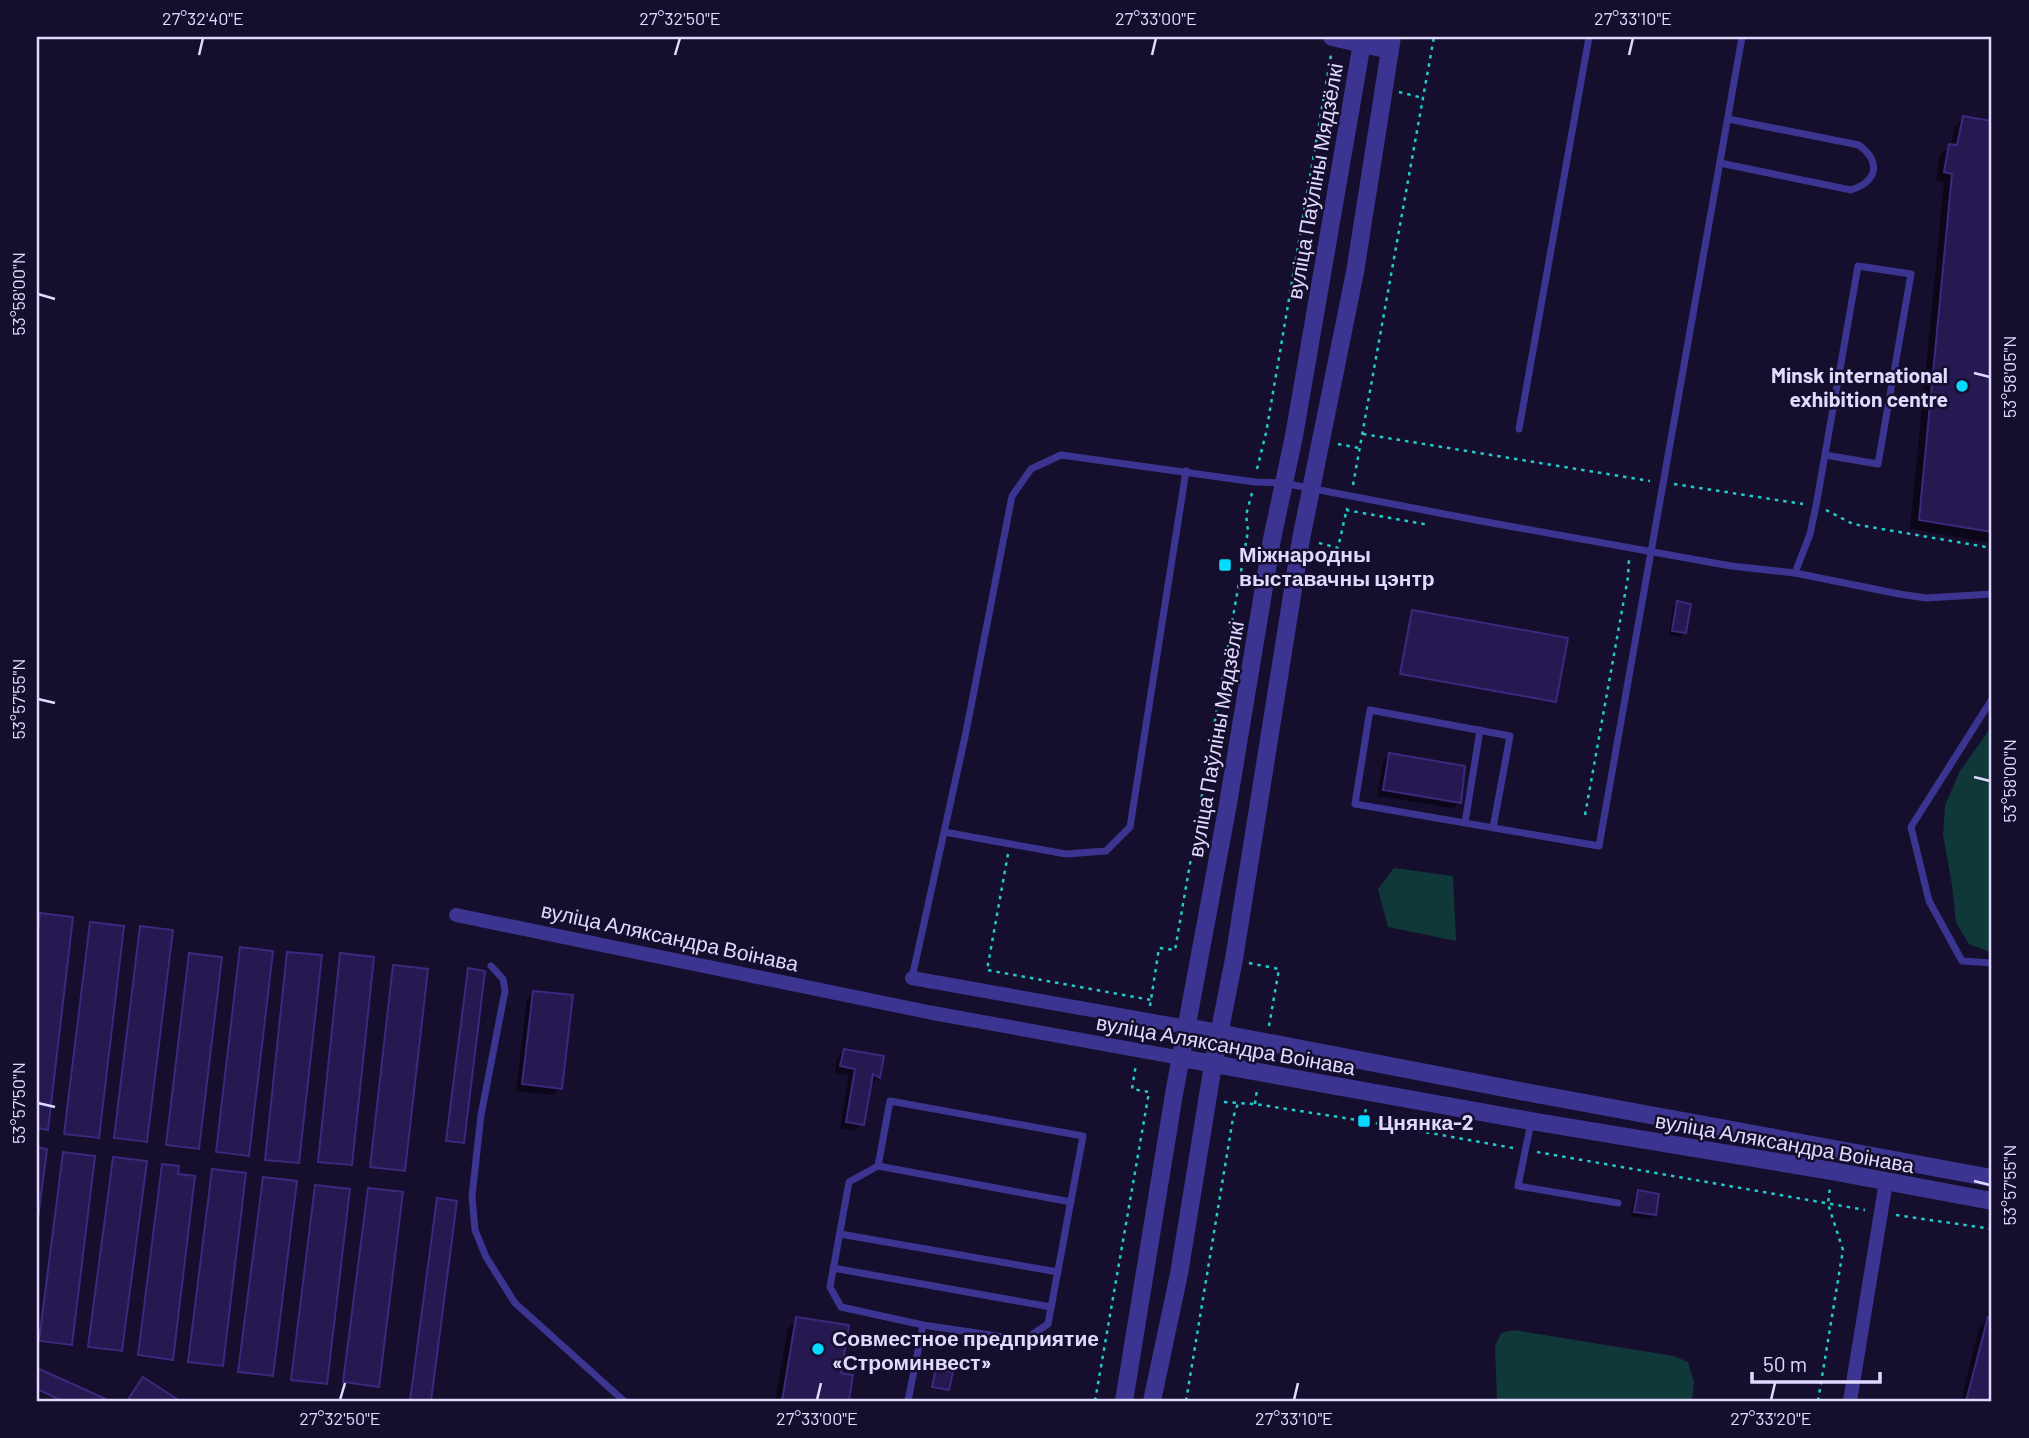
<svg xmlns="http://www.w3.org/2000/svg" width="2029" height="1438" font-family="Barlow,sans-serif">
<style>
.green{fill:#103838}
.shadow{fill:#0007}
.building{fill:#261850;stroke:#3d287f;stroke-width:2}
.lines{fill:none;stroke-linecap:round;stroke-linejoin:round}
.path{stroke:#22cbc9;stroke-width:2.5;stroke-dasharray:3.5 5;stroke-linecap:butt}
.service{stroke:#3c3491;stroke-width:7}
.minor{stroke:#3c3491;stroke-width:14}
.tertiary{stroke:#3c3491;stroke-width:18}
.ticks{fill:none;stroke:#e0daff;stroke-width:2.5}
.poi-dot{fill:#06dbff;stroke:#150e2d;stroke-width:2.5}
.labels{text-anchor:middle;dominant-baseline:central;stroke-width:5;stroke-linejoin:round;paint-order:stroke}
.street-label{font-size:21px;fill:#e0daff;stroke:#150e2d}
.poi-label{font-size:21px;font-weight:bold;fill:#e0daff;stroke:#150e2d;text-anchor:start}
.neatline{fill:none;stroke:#e0daff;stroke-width:2.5}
.ticks-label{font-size:18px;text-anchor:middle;fill:#e0daff}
</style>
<rect width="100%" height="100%" fill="#150e2d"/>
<!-- green -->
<g class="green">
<polygon points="1992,726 1992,953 1969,944 1956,923 1952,885 1943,835 1945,805 1960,771"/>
<polygon points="1394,868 1453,876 1456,941 1388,927 1378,889"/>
<polygon points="1514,1330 1674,1356 1688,1362 1694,1382 1692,1401 1497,1401 1495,1346 1501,1333"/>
</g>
<!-- shadow -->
<g class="shadow">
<polygon points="1964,117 1992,123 1992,543 1910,529 1944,183 1936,181 1940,155 1951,146 1954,127"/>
<polygon points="1678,603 1684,633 1680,637 1669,635 1673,607"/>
<polygon points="1412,612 1555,701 1553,703 1400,675"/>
<polygon points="1389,755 1459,802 1452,808 1377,796 1383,762"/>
<polygon points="40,915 47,1129 45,1130 37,1129 37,933"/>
<polygon points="91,924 97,1137 95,1139 64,1135"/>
<polygon points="141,928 145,1141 144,1143 114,1139"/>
<polygon points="240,949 247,1155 246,1157 215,1153"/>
<polygon points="288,954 298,1162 296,1164 264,1161"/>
<polygon points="190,955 197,1148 195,1149 165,1146"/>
<polygon points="340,955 350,1165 349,1166 317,1163"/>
<polygon points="394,967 403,1170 402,1172 369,1168"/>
<polygon points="468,970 462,1142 460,1144 446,1142"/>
<polygon points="534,992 560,1088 553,1095 516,1091 527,999"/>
<polygon points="844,1051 879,1077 872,1083 870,1082 862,1124 855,1131 840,1128 849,1075 835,1073 837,1058"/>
<polygon points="64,1154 70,1344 68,1346 39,1342"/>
<polygon points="114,1159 121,1351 119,1352 87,1348"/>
<polygon points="162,1166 171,1359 169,1360 138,1357"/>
<polygon points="213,1171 221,1365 220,1367 188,1363"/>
<polygon points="264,1179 271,1375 269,1377 238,1373"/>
<polygon points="315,1186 325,1383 323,1385 290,1381"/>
<polygon points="368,1190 377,1386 375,1388 342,1383"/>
<polygon points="1638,1192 1654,1215 1650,1219 1631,1216 1634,1196"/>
<polygon points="437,1200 455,1202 429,1401 410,1401"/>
<polygon points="797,1319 839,1374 851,1376 847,1401 775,1401 788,1328"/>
<polygon points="1988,1319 1992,1320 1992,1401 1961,1401 1979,1328"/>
<polygon points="37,1369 105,1401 58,1401 37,1391"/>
<polygon points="143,1379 177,1401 126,1401"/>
</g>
<!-- building -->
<g class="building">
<polygon points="1963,116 1992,121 1992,532 1919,520 1952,174 1944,172 1949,144 1957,145"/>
<polygon points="1677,601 1691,604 1686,633 1672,631"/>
<polygon points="1412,610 1568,638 1556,702 1400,674"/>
<polygon points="1389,753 1465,766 1461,803 1383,790"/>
<polygon points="40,913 73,917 48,1130 37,1128 37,938"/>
<polygon points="90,922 124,926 99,1138 64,1134"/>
<polygon points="140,926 173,930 147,1142 114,1138"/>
<polygon points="240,947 273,951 249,1156 216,1152"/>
<polygon points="287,952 322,955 299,1163 265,1160"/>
<polygon points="189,953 222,957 199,1149 166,1145"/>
<polygon points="340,953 374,957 352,1165 318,1162"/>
<polygon points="393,965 428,969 405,1171 370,1167"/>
<polygon points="468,968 485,971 464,1143 446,1141"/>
<polygon points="533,991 573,995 562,1089 522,1084"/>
<polygon points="844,1049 884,1056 880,1078 873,1074 864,1125 846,1122 855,1069 840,1066"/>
<polygon points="37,1147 47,1149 37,1226"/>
<polygon points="63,1152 95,1156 72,1345 39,1341"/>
<polygon points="113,1157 147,1161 122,1351 88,1347"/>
<polygon points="162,1164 179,1166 178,1174 195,1176 173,1360 138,1355"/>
<polygon points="212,1169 246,1173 223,1366 188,1362"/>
<polygon points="263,1177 297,1181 273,1376 238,1372"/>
<polygon points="315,1185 350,1189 327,1384 291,1380"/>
<polygon points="368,1188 403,1192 379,1387 343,1382"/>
<polygon points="1638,1190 1659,1194 1656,1215 1634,1212"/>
<polygon points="437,1198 457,1201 431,1401 410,1401"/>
<polygon points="796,1317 849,1325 841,1373 853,1375 849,1401 782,1401"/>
<polygon points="1988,1317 1992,1318 1992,1401 1966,1401"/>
<polygon points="37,1368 106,1399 108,1401 62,1401 37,1389"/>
<polygon points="936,1369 953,1372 949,1390 932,1387"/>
<polygon points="143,1377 180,1401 127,1401"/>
</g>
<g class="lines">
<!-- path -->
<g class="path">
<polyline points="1399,92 1423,98"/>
<polyline points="1363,434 1650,481"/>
<polyline points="1338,444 1359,448"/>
<polyline points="1257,469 1266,433 1331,55"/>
<polyline points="1674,484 1803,504"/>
<polyline points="1353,485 1434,37"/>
<polyline points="1346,510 1429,525"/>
<polyline points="1826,510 1853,524 1992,548"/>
<polyline points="1319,543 1338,548 1347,508"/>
<polyline points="1585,815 1628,577 1629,559"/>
<polyline points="1008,854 987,970 1151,1000"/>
<polyline points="1249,963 1279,969 1269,1026"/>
<polyline points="1150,1006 1159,948 1175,950 1248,531 1246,515 1252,493"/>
<polyline points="1224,1102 1238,1103"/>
<polyline points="1255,1104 1257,1090"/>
<polyline points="1364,1121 1366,1107"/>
<polyline points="1537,1152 1865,1210"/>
<polyline points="1896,1215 1992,1229"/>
<polyline points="1095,1401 1149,1092 1132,1089 1136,1064"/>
<polyline points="1186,1401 1233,1118 1238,1103 1255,1104 1364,1121 1513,1148"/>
<polyline points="1818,1401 1843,1250 1828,1204 1830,1187"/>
</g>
<!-- service -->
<g class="service">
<path d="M 1720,163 L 1851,190 C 1878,181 1881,162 1859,145 L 1728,119"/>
<polyline points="1519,429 1589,37"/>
<polyline points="1795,573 1810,534 1816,506 1858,266 1911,274 1878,464 1825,455"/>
<polyline points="1992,699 1911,827 1929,901 1962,961 1992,963"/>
<polyline points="1465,823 1480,730"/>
<polyline points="1493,828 1510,736 1370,710 1355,804 1599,846 1742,37"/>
<polyline points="944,832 1066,854 1106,851 1130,827 1186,471"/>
<polyline points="491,966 503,979 505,991 481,1115 472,1196 475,1230 486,1257 515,1303 624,1401"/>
<polyline points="912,978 966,732 1012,496 1031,469 1061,455 1255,482 1283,483 1481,521 1731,566 1795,573 1899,594 1926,598 1992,594"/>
<polyline points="1531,1122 1518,1186 1618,1203"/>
<polyline points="878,1166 1071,1202"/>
<polyline points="840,1234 1058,1272"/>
<polyline points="833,1268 1051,1307"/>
<polyline points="908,1401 923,1325 1024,1340 1048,1324 1083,1136 890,1101 878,1166 849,1182 830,1287 841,1307 923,1325"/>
</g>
<!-- minor -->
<g class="minor">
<polyline points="456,915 933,1013 1181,1058"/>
<polyline points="912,978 1187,1027"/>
<polyline points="1850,1401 1886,1182"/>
</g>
<!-- tertiary -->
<g class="tertiary">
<polyline points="1332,37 1390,50"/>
<polyline points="1187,1027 1536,1094 1992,1178"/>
<polyline points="1181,1058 1531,1121 1832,1171 1992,1201"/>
<polyline points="1124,1401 1174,1094 1228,804 1272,539 1294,436 1363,37"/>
<polyline points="1152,1401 1179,1274 1213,1065 1234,959 1301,539 1355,272 1392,37"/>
</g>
</g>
<!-- ticks -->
<path class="ticks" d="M 199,55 L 203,38M 675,55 L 680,38M 1152,55 L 1156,38M 1629,55 L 1633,38M 38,294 L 55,299M 1974,373 L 1990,377M 38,699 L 55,703M 1974,777 L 1990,781M 38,1103 L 55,1107M 1974,1181 L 1990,1185M 340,1400 L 345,1383M 817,1400 L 821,1383M 1294,1400 L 1298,1383M 1771,1400 L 1775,1383"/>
<!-- markers -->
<g class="poi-dot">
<circle cx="1962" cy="386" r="7"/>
<rect x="1218" y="558" width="14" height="14" rx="3.5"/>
<rect x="1357" y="1114" width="14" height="14" rx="3.5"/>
<circle cx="818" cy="1349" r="7"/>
</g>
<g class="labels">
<!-- street labels -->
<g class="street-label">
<text transform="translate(1314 181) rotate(-80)">вуліца Паўліны Мядзёлкі</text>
<text transform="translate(1215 739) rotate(-80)">вуліца Паўліны Мядзёлкі</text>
<text transform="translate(670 936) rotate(12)">вуліца Аляксандра Воінава</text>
<text transform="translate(1226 1044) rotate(10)">вуліца Аляксандра Воінава</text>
<text transform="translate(1785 1142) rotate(10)">вуліца Аляксандра Воінава</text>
</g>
<!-- poi labels -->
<g class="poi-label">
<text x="1948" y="374" text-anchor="end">Minsk international<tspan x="1948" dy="24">exhibition centre</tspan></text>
<text x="1239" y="553">Міжнародны<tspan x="1239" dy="24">выставачны цэнтр</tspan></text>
<text x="1378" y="1121">Цнянка-2</text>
<text x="832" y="1337">Совместное предприятие<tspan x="832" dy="24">«Строминвест»</tspan></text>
</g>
</g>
<!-- border -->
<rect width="2029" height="1438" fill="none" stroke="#150e2d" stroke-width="77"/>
<!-- scale -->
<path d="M1752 1372v10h128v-10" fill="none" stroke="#e0daff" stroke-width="3.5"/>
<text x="1763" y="1372" font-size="21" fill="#e0daff" stroke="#150e2d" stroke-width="5" paint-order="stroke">50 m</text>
<rect x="38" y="38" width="1952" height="1362" class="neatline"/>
<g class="ticks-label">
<text x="203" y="25">27°32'40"E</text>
<text x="680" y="25">27°32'50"E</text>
<text x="1156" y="25">27°33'00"E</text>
<text x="1633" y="25">27°33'10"E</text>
<text transform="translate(19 294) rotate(-90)" y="6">53°58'00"N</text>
<text transform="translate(2010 377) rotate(-90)" y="6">53°58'05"N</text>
<text transform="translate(19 699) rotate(-90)" y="6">53°57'55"N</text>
<text transform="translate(2010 781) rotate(-90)" y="6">53°58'00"N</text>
<text transform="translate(19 1103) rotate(-90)" y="6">53°57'50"N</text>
<text transform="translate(2010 1185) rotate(-90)" y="6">53°57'55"N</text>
<text x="340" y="1425">27°32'50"E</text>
<text x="817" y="1425">27°33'00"E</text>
<text x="1294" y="1425">27°33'10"E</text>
<text x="1771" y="1425">27°33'20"E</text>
</g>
</svg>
